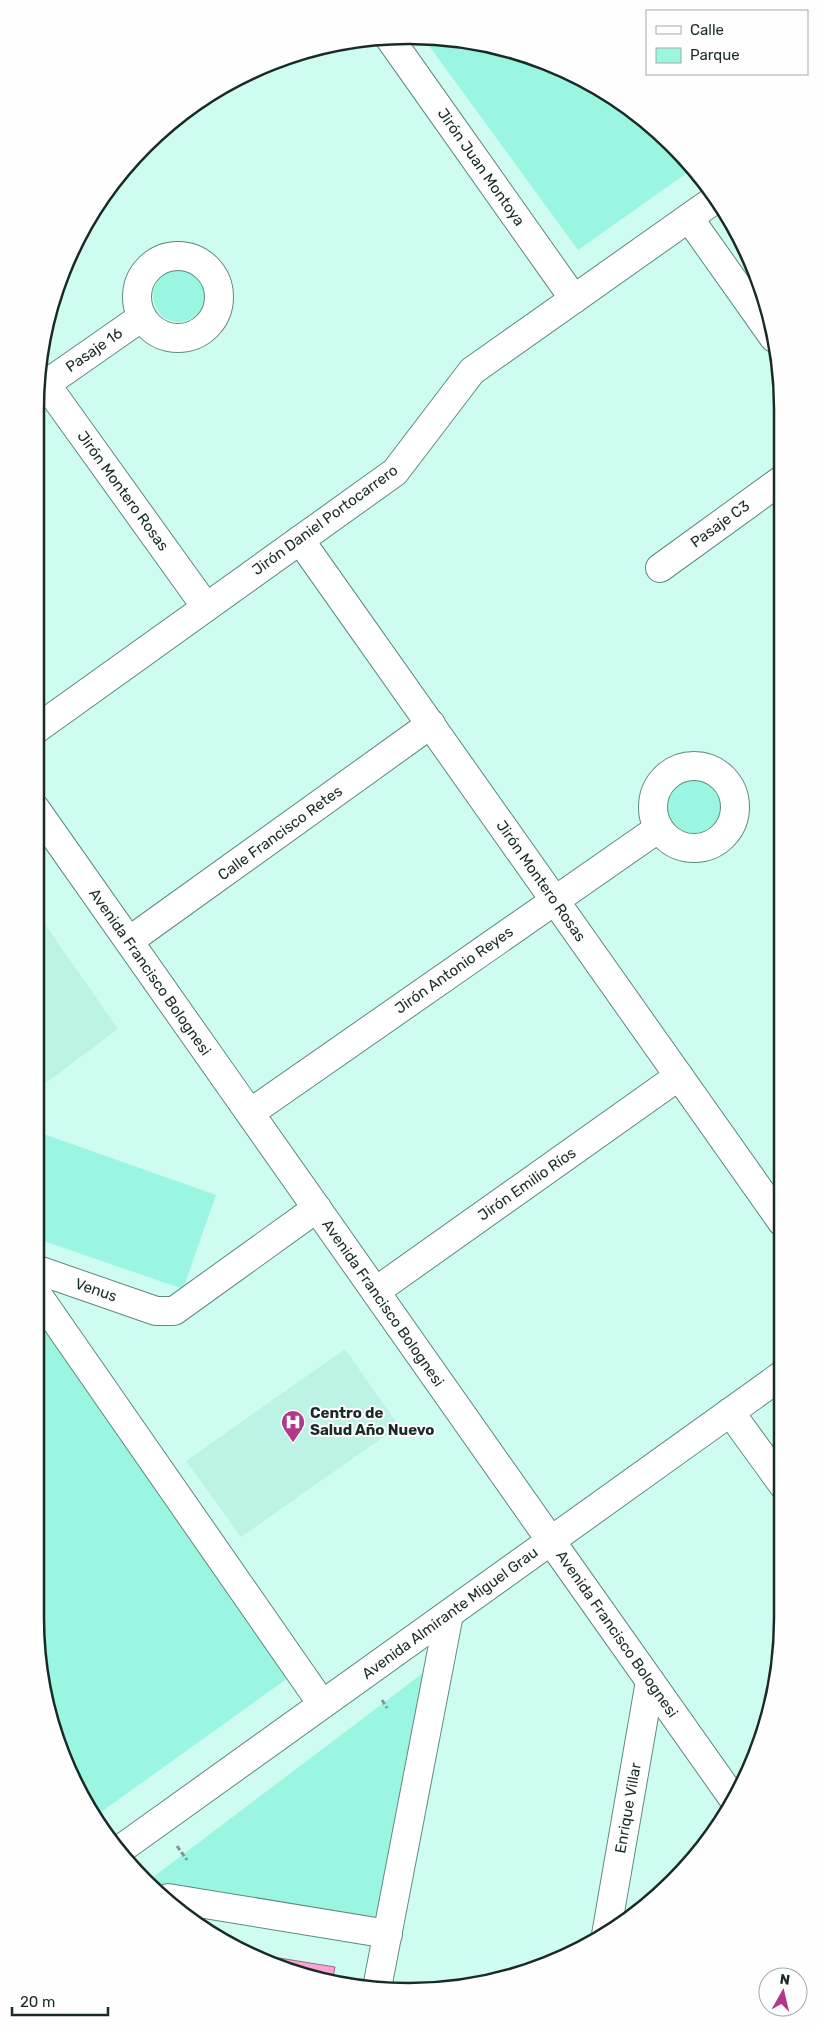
<svg xmlns="http://www.w3.org/2000/svg" width="818" height="2027" font-family="Rubik,sans-serif">
<style>
.built{fill:#bcf3e5}
.green{fill:#9af6e0}
.building{fill:#fba2d7;stroke:#906f82}
.lines{fill:none;stroke-linecap:round;stroke-linejoin:round}
.minor-casing{stroke:#5f897f;stroke-width:30}
.tertiary-casing{stroke:#5f897f;stroke-width:30}
.path{stroke:#7a9a92;stroke-width:3;stroke-dasharray:5 2.5;stroke-linecap:butt}
.minor{stroke:#fff;stroke-width:28}
.tertiary{stroke:#fff;stroke-width:28}
.labels{text-anchor:middle;dominant-baseline:central;stroke-width:4;stroke-linejoin:round;paint-order:stroke}
.street-label{font-size:15px;fill:#1a2b27;stroke:#fefefe}
.poi-label{font-size:15px;font-weight:bold;fill:#1a2b27;stroke:#fefefe;text-anchor:start}
.rim{fill:none;stroke:#1a2b27;stroke-width:2.5}
</style>
<rect width="100%" height="100%" fill="#cffcf0"/>
<!-- built -->
<g class="built">
<polygon points="35,910 118,1029 35,1091"/>
<polygon points="345,1349 399,1426 241,1537 186,1461"/>
</g>
<!-- green -->
<g class="green">
<polygon points="434,37 458,38 529,55 617,98 690,163 694,168 578,250 427,43"/>
<circle cx="179" cy="296" r="26"/>
<circle cx="694" cy="807" r="30"/>
<polygon points="35,1131 216,1195 183,1289 35,1238"/>
<polygon points="35,1316 288,1678 94,1817 85,1805 55,1738 35,1618"/>
<polygon points="423,1673 378,1919 152,1885 148,1881"/>
</g>
<!-- building -->
<polygon class="building" points="273,1957 335,1967 332,1982 289,1972 272,1964"/>
<g class="lines">
<!-- minor casing -->
<g class="minor-casing">
<g id="minor">
<polyline points="388,36 574,299"/>
<polyline points="689,218 774,338"/>
<circle cx="178" cy="297" r="41"/>
<polyline points="40,376 206,607"/>
<polyline points="46,384 142,317"/>
<polyline points="300,540 782,1222"/>
<polyline points="660,568 780,481"/>
<polyline points="35,730 395,472 472,371 714,200"/>
<circle cx="694" cy="807" r="41"/>
<polyline points="129,941 431,724"/>
<polyline points="250,1113 659,828"/>
<polyline points="35,1269 156,1311 174,1311 317,1208"/>
<polyline points="35,1291 322,1704"/>
<polyline points="376,1291 679,1076"/>
<polyline points="730,1412 783,1485"/>
<polyline points="551,1541 732,1797"/>
<polyline points="168,1898 388,1934"/>
<polyline points="606,1935 650,1681"/>
<polyline points="377,1988 449,1614"/>
</g>
</g>
<!-- tertiary casing -->
<g class="tertiary-casing">
<g id="tertiary">
<polyline points="35,808 551,1541"/>
<polyline points="118,1851 782,1375"/>
</g>
</g>
<!-- path -->
<g class="path">
<polyline points="382,1700 387,1708"/>
<polyline points="177,1846 187,1860"/>
</g>
<!-- minor -->
<use href="#minor" class="minor"/>
<!-- tertiary -->
<use href="#tertiary" class="tertiary"/>
</g>
<!-- icons -->
<defs>
<g id="hospital-pin" transform="scale(1.25)"><path d="M0 17L-7.5 6A9.5 9.5 0 1 1 7.5 6Z" fill="#b2388b" stroke="#fefefe"/><path d="M-5-5h3v3.5h4V-5h3V5h-3V1.5h-4V5h-3Z" fill="#fff"/></g>
</defs>
<g fill-rule="evenodd">
<use href="#hospital-pin" x="293" y="1422"/>
</g>
<g class="labels">
<!-- street labels -->
<g class="street-label">
<text transform="translate(481 167) rotate(55)">Jirón Juan Montoya</text>
<text transform="translate(94 350) rotate(-35)">Pasaje 16</text>
<text transform="translate(123 491) rotate(54)">Jirón Montero Rosas</text>
<text transform="translate(325 520) rotate(-36)">Jirón Daniel Portocarrero</text>
<text transform="translate(720 524) rotate(-36)">Pasaje C3</text>
<text transform="translate(280 833) rotate(-36)">Calle Francisco Retes</text>
<text transform="translate(541 881) rotate(55)">Jirón Montero Rosas</text>
<text transform="translate(454 970) rotate(-35)">Jirón Antonio Reyes</text>
<text transform="translate(150 972) rotate(55)">Avenida Francisco Bolognesi</text>
<text transform="translate(527 1184) rotate(-35)">Jirón Emilio Ríos</text>
<text transform="translate(96 1290) rotate(19)">Venus</text>
<text transform="translate(383 1303) rotate(55)">Avenida Francisco Bolognesi</text>
<text transform="translate(450 1613) rotate(-36)">Avenida Almirante Miguel Grau</text>
<text transform="translate(617 1634) rotate(55)">Avenida Francisco Bolognesi</text>
<text transform="translate(628 1808) rotate(-80)">Enrique Villar</text>
</g>
<!-- poi labels -->
<g class="poi-label">
<text x="310" y="1413">Centro de<tspan x="310" dy="17">Salud Año Nuevo</tspan></text>
</g>
</g>
<!-- crop -->
<path d="M0 0H818V2027H0ZM409 44H409A365 365 0 0 1 774 409V1618A365 365 0 0 1 409 1983H409A365 365 0 0 1 44 1618V409A365 365 0 0 1 409 44Z" fill="#fefefe" fill-rule="evenodd"/>
<path class="rim" d="M409 44H409A365 365 0 0 1 774 409V1618A365 365 0 0 1 409 1983H409A365 365 0 0 1 44 1618V409A365 365 0 0 1 409 44Z"/>
<!-- legend -->
<rect x="646" y="10" width="162" height="65" fill="#fefefe" stroke="#a3aaa8"/>
<rect x="656" y="26" width="25" height="8" fill="#ffffff" stroke="#a3aaa8"/>
<text x="690" y="35" font-size="15" fill="#1a2b27">Calle</text>
<rect x="656" y="48" width="25" height="15" fill="#9af6e0" stroke="#a3aaa8"/>
<text x="690" y="60" font-size="15" fill="#1a2b27">Parque</text>
<!-- north arrow -->
<g transform="translate(783 1992) rotate(8)"><circle r="24" fill="#fefefe" stroke="#a3aaa8"/>
<path d="M0-4L9 19L0 12L-9 19Z" fill="#b2388b"/>
<text y="-8" font-size="14" font-weight="bold" text-anchor="middle" fill="#1a2b27">N</text>
</g>
<!-- scale -->
<path d="M12 2007v8h96v-8" fill="none" stroke="#1a2b27" stroke-width="2.5"/>
<text x="20" y="2007" font-size="15" fill="#1a2b27" stroke="#fefefe" stroke-width="4" paint-order="stroke">20 m</text>
</svg>
